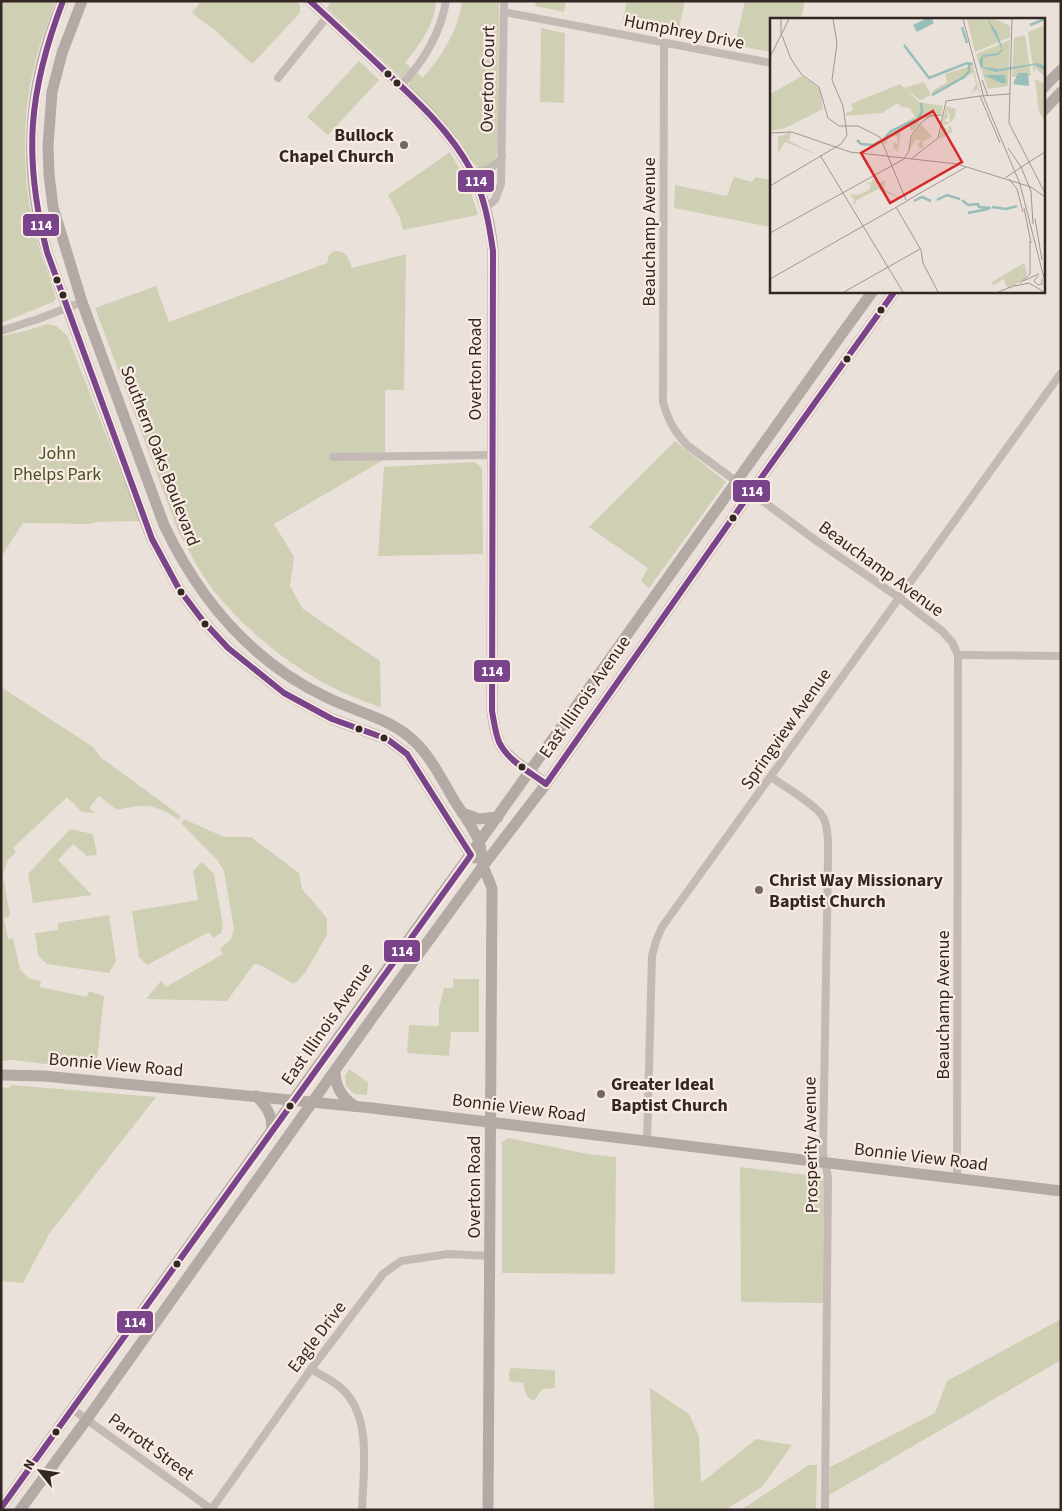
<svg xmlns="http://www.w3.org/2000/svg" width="1062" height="1511" font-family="'Source Sans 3',sans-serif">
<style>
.green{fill:#cfcfb4}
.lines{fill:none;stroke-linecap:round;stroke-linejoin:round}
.street{stroke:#c3bab5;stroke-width:8}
.secondary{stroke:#b4aaa5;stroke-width:11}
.bus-1-casing{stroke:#f9ebe1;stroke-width:10}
.bus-1{stroke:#794489;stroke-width:6}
.bus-dot{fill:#332724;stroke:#f9ebe1;stroke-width:2}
.poi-dot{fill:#736864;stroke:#f9ebe1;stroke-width:2}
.labels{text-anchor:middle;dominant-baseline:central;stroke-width:4.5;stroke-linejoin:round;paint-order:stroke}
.street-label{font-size:18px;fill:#332724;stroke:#f9ebe1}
.poi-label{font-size:18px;font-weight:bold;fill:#332724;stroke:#f9ebe1;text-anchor:start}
.park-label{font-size:18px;fill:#485227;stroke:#f9ebe1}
.inset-river{fill:none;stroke:#97beb9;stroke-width:2.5}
.inset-road{fill:none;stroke:#a19792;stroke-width:1}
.view{fill:#d62828;fill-opacity:0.15;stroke:#d62828;stroke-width:2.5}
.inset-edge{fill:none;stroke:#332724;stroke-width:2.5}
.line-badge{stroke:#f9ebe1;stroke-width:2}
.badge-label{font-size:14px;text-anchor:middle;font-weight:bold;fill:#fff}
</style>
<rect width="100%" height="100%" fill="#ebe1db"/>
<!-- green -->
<g class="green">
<path d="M 1,1 L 56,1 C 50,18 43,34 38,51 C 20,114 21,182 38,244 C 43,263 52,280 56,299 L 53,302 L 1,323 Z"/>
<polygon points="201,1 296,1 300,5 300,13 252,64 217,32 192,13"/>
<path d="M 331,1 L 340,2 L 436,1 C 435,24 419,46 405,63 L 411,68 L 402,78 L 327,8 Z"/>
<path d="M 462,1 L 499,1 L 498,147 C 497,159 491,167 479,168 C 469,162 466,149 459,140 C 445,120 422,106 409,85 L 409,81 L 417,73 L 423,78 C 441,57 459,30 462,1 Z"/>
<polygon points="536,1 566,1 564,12 535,6"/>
<polygon points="627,1 685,1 678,34 622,23"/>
<polygon points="745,1 805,1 801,19 771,19 771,52 735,45"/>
<polygon points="541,28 565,33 564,103 540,102"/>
<polygon points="359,61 379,80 328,135 307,117"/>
<polygon points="450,152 469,186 478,215 403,230 400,218 388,195"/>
<polygon points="734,177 752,182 755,177 771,180 771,227 674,208 675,185 727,196"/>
<path d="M 334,251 C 348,251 347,257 352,268 L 406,254 L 404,390 L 385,390 L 385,459 L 274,524 L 294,557 L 290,586 L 303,609 L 380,661 L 381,707 C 317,687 261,646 218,596 C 202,577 190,553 178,531 L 95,308 L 156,286 L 169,322 L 327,263 L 329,255 Z"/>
<polygon points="48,324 56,326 67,335 140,521 96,522 89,524 23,523 1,557 1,336 25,331"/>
<polygon points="675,441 726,482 649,588 641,581 648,568 589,527"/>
<polygon points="474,462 482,468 483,554 378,556 384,467"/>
<path d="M 1,687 L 93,747 L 100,757 L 181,816 L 179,820 C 154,803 145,804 117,810 L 99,796 L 89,808 L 95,813 L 82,812 L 67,797 L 13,848 L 16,852 L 8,860 L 3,874 L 10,916 L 4,918 L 8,939 L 13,938 L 20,969 L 28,978 L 41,981 L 40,987 L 87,997 L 89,991 L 104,996 L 96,1070 L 13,1060 L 1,1061 Z"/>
<polygon points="184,819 224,837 251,837 299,873 302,889 327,918 327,935 305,973 294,984 260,965 254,964 227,1001 146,999 161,981 166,987 223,954 220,949 231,939 234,929 224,871 218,861 181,823"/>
<polygon points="70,829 93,834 97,855 87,856 73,844 58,860 92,895 33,903 28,874"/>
<polygon points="202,862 214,874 223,926 221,933 213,938 209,932 147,965 139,957 132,911 198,900 193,871"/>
<polygon points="109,915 116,961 109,973 47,964 38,955 35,933 58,930 58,923"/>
<polygon points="453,979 479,979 479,1032 451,1032 449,1056 407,1053 409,1025 439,1026 439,1008 444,988 453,988"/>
<polygon points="349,1069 368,1082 367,1095 354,1094 346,1086 345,1075"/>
<polygon points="12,1085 156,1097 49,1234 23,1283 1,1281 1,1087 9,1088"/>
<polygon points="508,1138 588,1154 616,1157 615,1274 502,1273 502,1142"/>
<polygon points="740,1167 824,1177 823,1303 741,1302"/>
<polygon points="1061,1319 1061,1360 829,1495 830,1467 935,1413 947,1381"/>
<path d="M 511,1368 L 555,1370 L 555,1388 L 542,1389 L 534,1401 C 526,1398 524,1391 524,1383 L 511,1382 L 509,1380 L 509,1372 Z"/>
<polygon points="650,1388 689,1414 699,1436 701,1483 756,1439 792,1445 762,1487 725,1510 654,1510"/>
<polygon points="809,1465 817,1465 816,1510 741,1510"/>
</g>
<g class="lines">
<!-- street -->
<g class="street">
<polyline points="504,12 771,63"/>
<path d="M 664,44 L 663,402 C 668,420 674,431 687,445 L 818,542 L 898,597 L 942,631 L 952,642 L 958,655 L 957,1179"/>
<polyline points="278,78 327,17"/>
<path d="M 401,85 C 423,63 441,32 446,1"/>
<path d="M 472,172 C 486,171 493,169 502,157"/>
<polyline points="485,208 495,200 501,184 504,1"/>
<polyline points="1,331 38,319 82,302"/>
<polyline points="333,457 493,455"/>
<polyline points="958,655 1061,656"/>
<path d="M 771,777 C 784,786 816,805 823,817 C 829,829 828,846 828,859 L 823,1153 L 828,1177 L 825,1510"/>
<polyline points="647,1142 652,956 656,941 662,927 1061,373"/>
<path d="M 311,1369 C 321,1375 332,1380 341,1388 C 373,1416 363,1472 362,1510"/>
<polyline points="72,1409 211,1509"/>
<polyline points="211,1510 311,1369 383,1274 401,1261 448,1254 491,1256"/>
</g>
<!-- secondary -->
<g class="secondary">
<path d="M 63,1 C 27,84 22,166 47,252 L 142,513 L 152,539 L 179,589 L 203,621 L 228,648 L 284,693 L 332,719 L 387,739 L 407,754 L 471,855 L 475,858"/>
<path d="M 82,1 L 62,53 L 52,92 L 48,146 L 49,174 L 53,207 L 82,302 L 164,525 C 199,599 251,661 326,697 C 356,712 390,718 414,741 C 431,757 442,780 454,800 C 462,813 474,828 479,842 C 482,849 481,858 483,865 C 485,873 490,881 492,889 L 488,1510"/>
<path d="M 310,1 C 335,24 360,47 385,71 C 444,125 486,167 493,251 L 492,711 C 494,723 495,736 501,746 C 509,760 533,773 546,784"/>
<polyline points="1043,88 1061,70"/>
<polyline points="1043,111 1061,92"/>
<polyline points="462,813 479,819 498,817"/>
<path d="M 335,1071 C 335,1086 342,1098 355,1106"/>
<polyline points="1,1075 44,1076 372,1108 1061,1191"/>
<path d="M 256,1096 C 267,1106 274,1117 271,1133"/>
<polyline points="1,1508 393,961 462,866 841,335 873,291"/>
<polyline points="20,1510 87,1419 370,1021 483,866 546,784 751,492 895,291"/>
</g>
<!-- bus-1 casing -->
<g class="bus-1-casing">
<g id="bus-1">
<path d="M 310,1 C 336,25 361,48 386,72 C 418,102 450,131 471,170 C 484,195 489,223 493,251 L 492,711 C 494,721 495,732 499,742 C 508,761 530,772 546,784 L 751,492 L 895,291"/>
<path d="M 1,1508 L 471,855 L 407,754 L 387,739 L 332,719 L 284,693 L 228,648 L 203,621 L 179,589 L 152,539 L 47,252 C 23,157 28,92 63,1"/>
</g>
</g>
<!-- bus-1 -->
<use href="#bus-1" class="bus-1"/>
</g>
<!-- markers -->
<g class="bus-dot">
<circle cx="388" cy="74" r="4.5"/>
<circle cx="397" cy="83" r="4.5"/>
<circle cx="57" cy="280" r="4.5"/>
<circle cx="63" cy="295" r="4.5"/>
<circle cx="881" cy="310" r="4.5"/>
<circle cx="847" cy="359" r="4.5"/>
<circle cx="733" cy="518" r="4.5"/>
<circle cx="181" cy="592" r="4.5"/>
<circle cx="205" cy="624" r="4.5"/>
<circle cx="359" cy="729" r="4.5"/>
<circle cx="384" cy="738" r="4.5"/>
<circle cx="522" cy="767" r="4.5"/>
<circle cx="290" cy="1106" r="4.5"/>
<circle cx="177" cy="1264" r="4.5"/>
<circle cx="56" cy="1432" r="4.5"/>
</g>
<g class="poi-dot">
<circle cx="404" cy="145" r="5"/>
<circle cx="759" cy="890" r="5"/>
<circle cx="601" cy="1094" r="5"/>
</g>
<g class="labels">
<!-- street labels -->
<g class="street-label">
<text transform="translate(684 32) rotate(11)">Humphrey Drive</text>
<text transform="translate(488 79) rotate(-89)">Overton Court</text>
<text transform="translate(649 232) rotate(-90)">Beauchamp Avenue</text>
<text transform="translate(475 369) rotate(-90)">Overton Road</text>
<text transform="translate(160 456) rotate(69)">Southern Oaks Boulevard</text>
<text transform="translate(881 569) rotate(36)">Beauchamp Avenue</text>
<text transform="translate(585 697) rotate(-55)">East Illinois Avenue</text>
<text transform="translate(786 729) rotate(-55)">Springview Avenue</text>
<text transform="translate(943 1005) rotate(-90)">Beauchamp Avenue</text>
<text transform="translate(327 1024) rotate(-55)">East Illinois Avenue</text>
<text transform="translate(116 1065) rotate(5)">Bonnie View Road</text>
<text transform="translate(519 1108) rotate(7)">Bonnie View Road</text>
<text transform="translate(811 1145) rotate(-91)">Prosperity Avenue</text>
<text transform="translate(921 1157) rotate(7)">Bonnie View Road</text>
<text transform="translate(474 1187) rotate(-90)">Overton Road</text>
<text transform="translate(317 1337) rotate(-53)">Eagle Drive</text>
<text transform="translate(151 1447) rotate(36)">Parrott Street</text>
</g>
<!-- poi labels -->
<g class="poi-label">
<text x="394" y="135" text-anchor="end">Bullock<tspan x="394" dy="21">Chapel Church</tspan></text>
<text x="769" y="880">Christ Way Missionary<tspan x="769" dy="21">Baptist Church</tspan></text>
<text x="611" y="1084">Greater Ideal<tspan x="611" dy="21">Baptist Church</tspan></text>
</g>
<!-- park labels -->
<g class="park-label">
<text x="57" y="453">John<tspan x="57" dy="21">Phelps Park</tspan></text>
</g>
</g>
<!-- overview -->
<g transform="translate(770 18)">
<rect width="275" height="275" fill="#ebe1db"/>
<path d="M 197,1 L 225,1 L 240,8 L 240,19 L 205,34 ZM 275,7 L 275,59 L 265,50 L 264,58 L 258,14 ZM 255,17 L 261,58 L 242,59 L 244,20 ZM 240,22 L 238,68 L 218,71 L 206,36 ZM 203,47 L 210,77 L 207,71 L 201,76 L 206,66 L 203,55 L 163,78 L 162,73 L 177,64 L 175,56 ZM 32,58 L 50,71 L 53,91 L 15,110 L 0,113 L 0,76 ZM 265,61 L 275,66 L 275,104 L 269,94 ZM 154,64 L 161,77 L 150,82 L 134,70 ZM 130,66 L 149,84 L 173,88 L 171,96 L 148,102 L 149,105 L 142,114 L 139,108 L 131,111 L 128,134 L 120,127 L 124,130 L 123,124 L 128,126 L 127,118 L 119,119 L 115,127 L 112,122 L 120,113 L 145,99 L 140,90 L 131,89 L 128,85 L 112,95 L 76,98 L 76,95 L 83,92 L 81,86 ZM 176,88 L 186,91 L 185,99 L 181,104 L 179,102 L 180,98 L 177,90 L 178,100 L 173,102 L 180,105 L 173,108 L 178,112 L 171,115 L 179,113 L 178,109 L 181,107 L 182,114 L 169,121 ZM 151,106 L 162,119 L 152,124 L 154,129 L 150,131 L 147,126 L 151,124 L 146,121 L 140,131 L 142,118 ZM 21,114 L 19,123 L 48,137 L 15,124 L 8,135 L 8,119 ZM 104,160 L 108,166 L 115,162 L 114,171 L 135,183 L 108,171 L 87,182 L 83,189 L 84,182 L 80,176 L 88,177 L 99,172 L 101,167 L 95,164 L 101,165 ZM 254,245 L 257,255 L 254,262 L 238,270 L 233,261 L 223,268 L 222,264 Z" fill="#cfcfb4"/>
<path d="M 155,1 L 162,1 L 164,5 L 147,14 L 143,7 ZM 217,1 L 227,14 L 233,32 L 228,37 L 213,39 L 213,49 L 229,51 L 268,45 L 275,48 L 275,53 L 265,47 L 225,54 L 210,49 L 209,42 L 213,37 L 228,35 L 232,31 ZM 248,55 L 258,55 L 259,68 L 243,66 ZM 214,57 L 235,57 L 236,65 L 231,65 Z" fill="#97beb9"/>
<path class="inset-river" d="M 260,7 L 275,1M 192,9 L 197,25M 134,27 L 159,60 L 197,45 L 203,46M 162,77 L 194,59 L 199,53 L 199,46M 148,100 L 152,94 L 151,85M 87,122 L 91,126 L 103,127 L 110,123M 113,122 L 121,113 L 145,102M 167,182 L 177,177 L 190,181M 192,182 L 198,187 L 208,186 L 209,189 L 221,190M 144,183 L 152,179 L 161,183M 222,189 L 236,191 L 247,188M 198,195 L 218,191"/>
<path class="inset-road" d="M 11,1 L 11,15 L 21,41 L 32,57 L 49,69 L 58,100 L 69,108 L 88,108 L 110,119 L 136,182M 193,1 L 214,80 L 250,166 L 275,264M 242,1 L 239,105 L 275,175M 0,39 L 19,1M 212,62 L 218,78M 0,115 L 22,114 L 80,134 L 187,146 L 261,169 L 275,179M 230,125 L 210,78 L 240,76M 238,130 L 251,149 L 261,173 L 263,206M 50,137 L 133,274M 141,141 L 168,120 L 176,83 L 210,78M 259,144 L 275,134M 235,160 L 259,144M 239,161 L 247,171 L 253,194M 0,168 L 71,126 L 77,117 L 73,88 L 62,62 L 67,25 L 63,1M 138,182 L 196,149M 126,189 L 151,232 L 153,245 L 168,274M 254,190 L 261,225M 265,201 L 272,242M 0,215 L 134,141 L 139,133 L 141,118 L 151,105 L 160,98 L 172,97M 268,258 L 264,263 L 268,267 L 272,266 L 272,261M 0,261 L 139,182M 253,263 L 269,256M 250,265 L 260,256 L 260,223M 245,268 L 259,265 L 274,274M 74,274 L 150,231M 228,274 L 246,267"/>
<path class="view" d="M 163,93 L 192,144 L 120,185 L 91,135 Z"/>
<rect width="275" height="275" class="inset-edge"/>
</g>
<g class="line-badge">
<rect x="457" y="169" width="38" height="24" rx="5" fill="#794489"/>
<rect x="22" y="213" width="38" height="24" rx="5" fill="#794489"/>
<rect x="732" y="479" width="39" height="24" rx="5" fill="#794489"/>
<rect x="473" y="659" width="38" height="24" rx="5" fill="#794489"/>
<rect x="383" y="939" width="38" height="24" rx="5" fill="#794489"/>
<rect x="116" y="1310" width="38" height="24" rx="5" fill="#794489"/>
</g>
<g class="badge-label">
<text x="476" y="186">114</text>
<text x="41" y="230">114</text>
<text x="752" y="496">114</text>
<text x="492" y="676">114</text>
<text x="402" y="956">114</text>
<text x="135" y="1327">114</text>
</g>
<!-- border -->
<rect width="1062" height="1511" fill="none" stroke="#332724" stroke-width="5"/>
<!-- north arrow -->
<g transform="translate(40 1471) rotate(300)" stroke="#f9ebe1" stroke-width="4" paint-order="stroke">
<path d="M0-4L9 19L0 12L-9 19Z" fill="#332724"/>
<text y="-8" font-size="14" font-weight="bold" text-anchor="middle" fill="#332724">N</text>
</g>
</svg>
